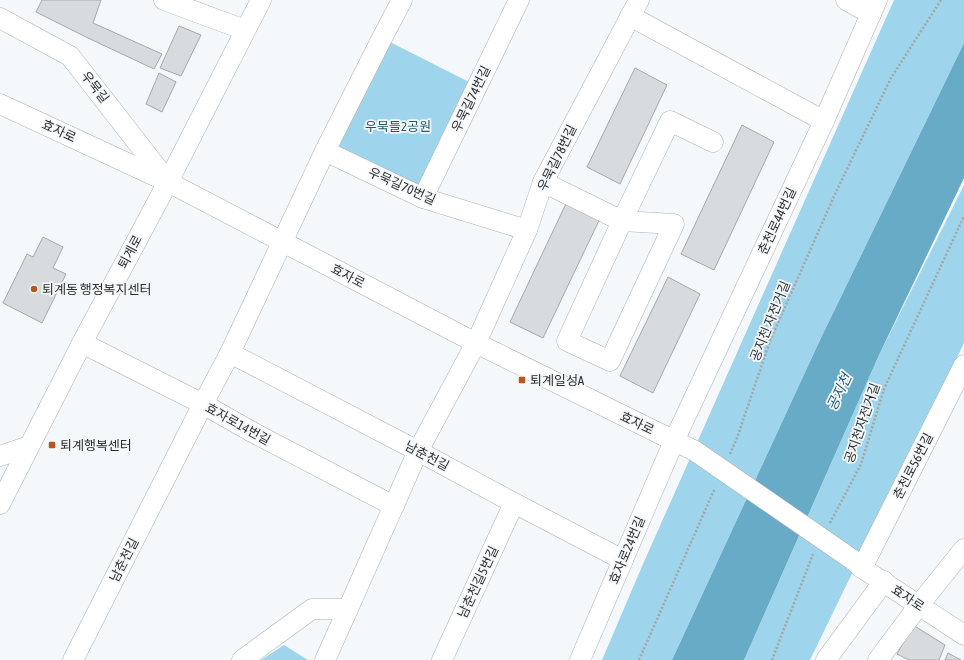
<svg xmlns="http://www.w3.org/2000/svg" width="964" height="660" font-family="'Asap Condensed','Noto Sans KR',sans-serif">
<style>
.green{fill:#9ed5ec}
.water{fill:#68abc7}
.building{fill:#d7dbdd;stroke:#a5a9aa}
.lines{fill:none;stroke-linecap:round;stroke-linejoin:round}
.minor-casing{stroke:#aeb2b4;stroke-width:21}
.path{stroke:#a3a6a7;stroke-width:2.5;stroke-dasharray:2 2;stroke-linecap:butt}
.minor{stroke:#fff;stroke-width:20}
.minor-bridge-casing{stroke:#aeb2b4;stroke-width:21;stroke-linecap:butt}
.minor-bridge{stroke:#fff;stroke-width:20}
.poi-dot{fill:#b9561b;stroke:#f4f8fa;stroke-width:1.5}
.labels{text-anchor:middle;dominant-baseline:central;stroke-width:3.5;stroke-linejoin:round;paint-order:stroke}
.street-label{font-size:13px;fill:#2d2e2f;stroke:#f4f8fa}
.park-label{font-size:13px;fill:#22586c;stroke:#f4f8fa}
.poi-label{font-size:13px;fill:#2d2e2f;stroke:#f4f8fa;text-anchor:start}
.water-label{font-size:14px;font-style:italic;fill:#20566b;stroke:#f4f8fa}
</style>
<rect width="100%" height="100%" fill="#f4f8fa"/>
<!-- green -->
<g class="green">
<polygon points="894,0 964,0 964,43 820,340 672,660 602,660 643,564"/>
<polygon points="382,38 477,86 423,198 325,151"/>
<polygon points="964,185 964,343 810,660 744,660 879,355"/>
<polygon points="284,645 308,660 261,660"/>
</g>
<!-- water -->
<polygon class="water" points="964,43 964,178 879,355 744,660 672,660 820,340"/>
<!-- building -->
<g class="building">
<polygon points="42,0 101,0 93,23 162,54 154,69 88,38 36,12"/>
<polygon points="179,26 201,35 181,76 160,68"/>
<polygon points="635,68 667,85 620,184 587,167"/>
<polygon points="159,73 176,82 162,112 146,104"/>
<polygon points="742,125 774,142 714,270 681,254"/>
<polygon points="571,193 604,210 543,338 510,322"/>
<polygon points="43,237 63,247 53,268 66,274 42,323 3,303 27,254 33,257"/>
<polygon points="668,277 700,294 653,393 620,376"/>
<polygon points="913,625 945,645 939,660 909,660 897,654"/>
<polygon points="948,653 961,660 945,660"/>
</g>
<g class="lines">
<!-- minor casing -->
<g class="minor-casing">
<g id="minor">
<polyline points="164,0 245,30"/>
<polyline points="846,0 871,14"/>
<polyline points="630,16 824,121"/>
<polyline points="0,18 70,56 165,178"/>
<polyline points="0,104 168,182 476,343 695,451"/>
<polyline points="325,151 423,198 527,230"/>
<polyline points="543,182 622,221 674,224 610,361 567,341 622,221 670,121 713,142"/>
<polyline points="423,198 519,0"/>
<polyline points="82,343 203,404 254,433 394,506"/>
<polyline points="230,353 418,451 514,503 623,560"/>
<polyline points="0,456 29,446"/>
<polyline points="0,504 82,343 168,182 261,0"/>
<polyline points="853,560 862,568 964,635"/>
<polyline points="862,568 964,365"/>
<polyline points="73,660 203,404 230,353 325,151 382,38 402,0"/>
<polyline points="242,660 312,609 348,609"/>
<polyline points="325,660 348,609 418,451 476,343 527,230 543,182 639,0"/>
<polyline points="442,660 514,503"/>
<polyline points="580,660 674,441 824,121 877,0"/>
<polyline points="826,660 884,581"/>
<polyline points="878,660 919,605 964,549"/>
</g>
</g>
<!-- path -->
<g class="path">
<polyline points="730,454 737,438 770,341 835,194 891,78 941,0"/>
<polyline points="830,523 861,464 884,389 964,216"/>
<polyline points="639,660 715,488"/>
<polyline points="772,660 813,554"/>
</g>
<!-- minor -->
<use href="#minor" class="minor"/>
<!-- minor-bridge casing -->
<g class="minor-bridge-casing">
<polyline id="minor-bridge" points="695,451 853,560"/>
</g>
<!-- minor-bridge -->
<use href="#minor-bridge" class="minor-bridge"/>
</g>
<!-- markers -->
<g class="poi-dot">
<circle cx="34" cy="289" r="4"/>
<rect x="518" y="376" width="8" height="8" rx="2"/>
<rect x="48" y="441" width="8" height="8" rx="2"/>
</g>
<g class="labels">
<!-- street labels -->
<g class="street-label">
<text transform="translate(95 87) rotate(52)">우묵길</text>
<text transform="translate(471 99) rotate(-64)">우묵길74번길</text>
<text transform="translate(59 131) rotate(25)">효자로</text>
<text transform="translate(557 158) rotate(-64)">우묵길78번길</text>
<text transform="translate(402 186) rotate(24)">우묵길70번길</text>
<text transform="translate(777 221) rotate(-65)">춘천로44번길</text>
<text transform="translate(130 252) rotate(-62)">퇴계로</text>
<text transform="translate(348 276) rotate(28)">효자로</text>
<text transform="translate(770 321) rotate(-68)">공지천 자전거길</text>
<text transform="translate(637 423) rotate(26)">효자로</text>
<text transform="translate(862 423) rotate(-71)">공지천자전거길</text>
<text transform="translate(238 424) rotate(29)">효자로14번길</text>
<text transform="translate(427 456) rotate(28)">남춘천길</text>
<text transform="translate(913 466) rotate(-63)">춘천로56번길</text>
<text transform="translate(627 550) rotate(-67)">효자로24번길</text>
<text transform="translate(124 560) rotate(-63)">남춘천길</text>
<text transform="translate(478 582) rotate(-65)">남춘천길5번길</text>
<text transform="translate(908 598) rotate(34)">효자로</text>
</g>
<!-- park labels -->
<g class="park-label">
<text x="398" y="126">우묵들2공원</text>
</g>
<!-- poi labels -->
<g class="poi-label">
<text x="42" y="289">퇴계동 행정복지센터</text>
<text x="530" y="380">퇴계일성A</text>
<text x="60" y="445">퇴계행복센터</text>
</g>
<!-- water labels -->
<g class="water-label">
<text transform="translate(839 392) rotate(-65)">공지천</text>
</g>
</g>
</svg>
